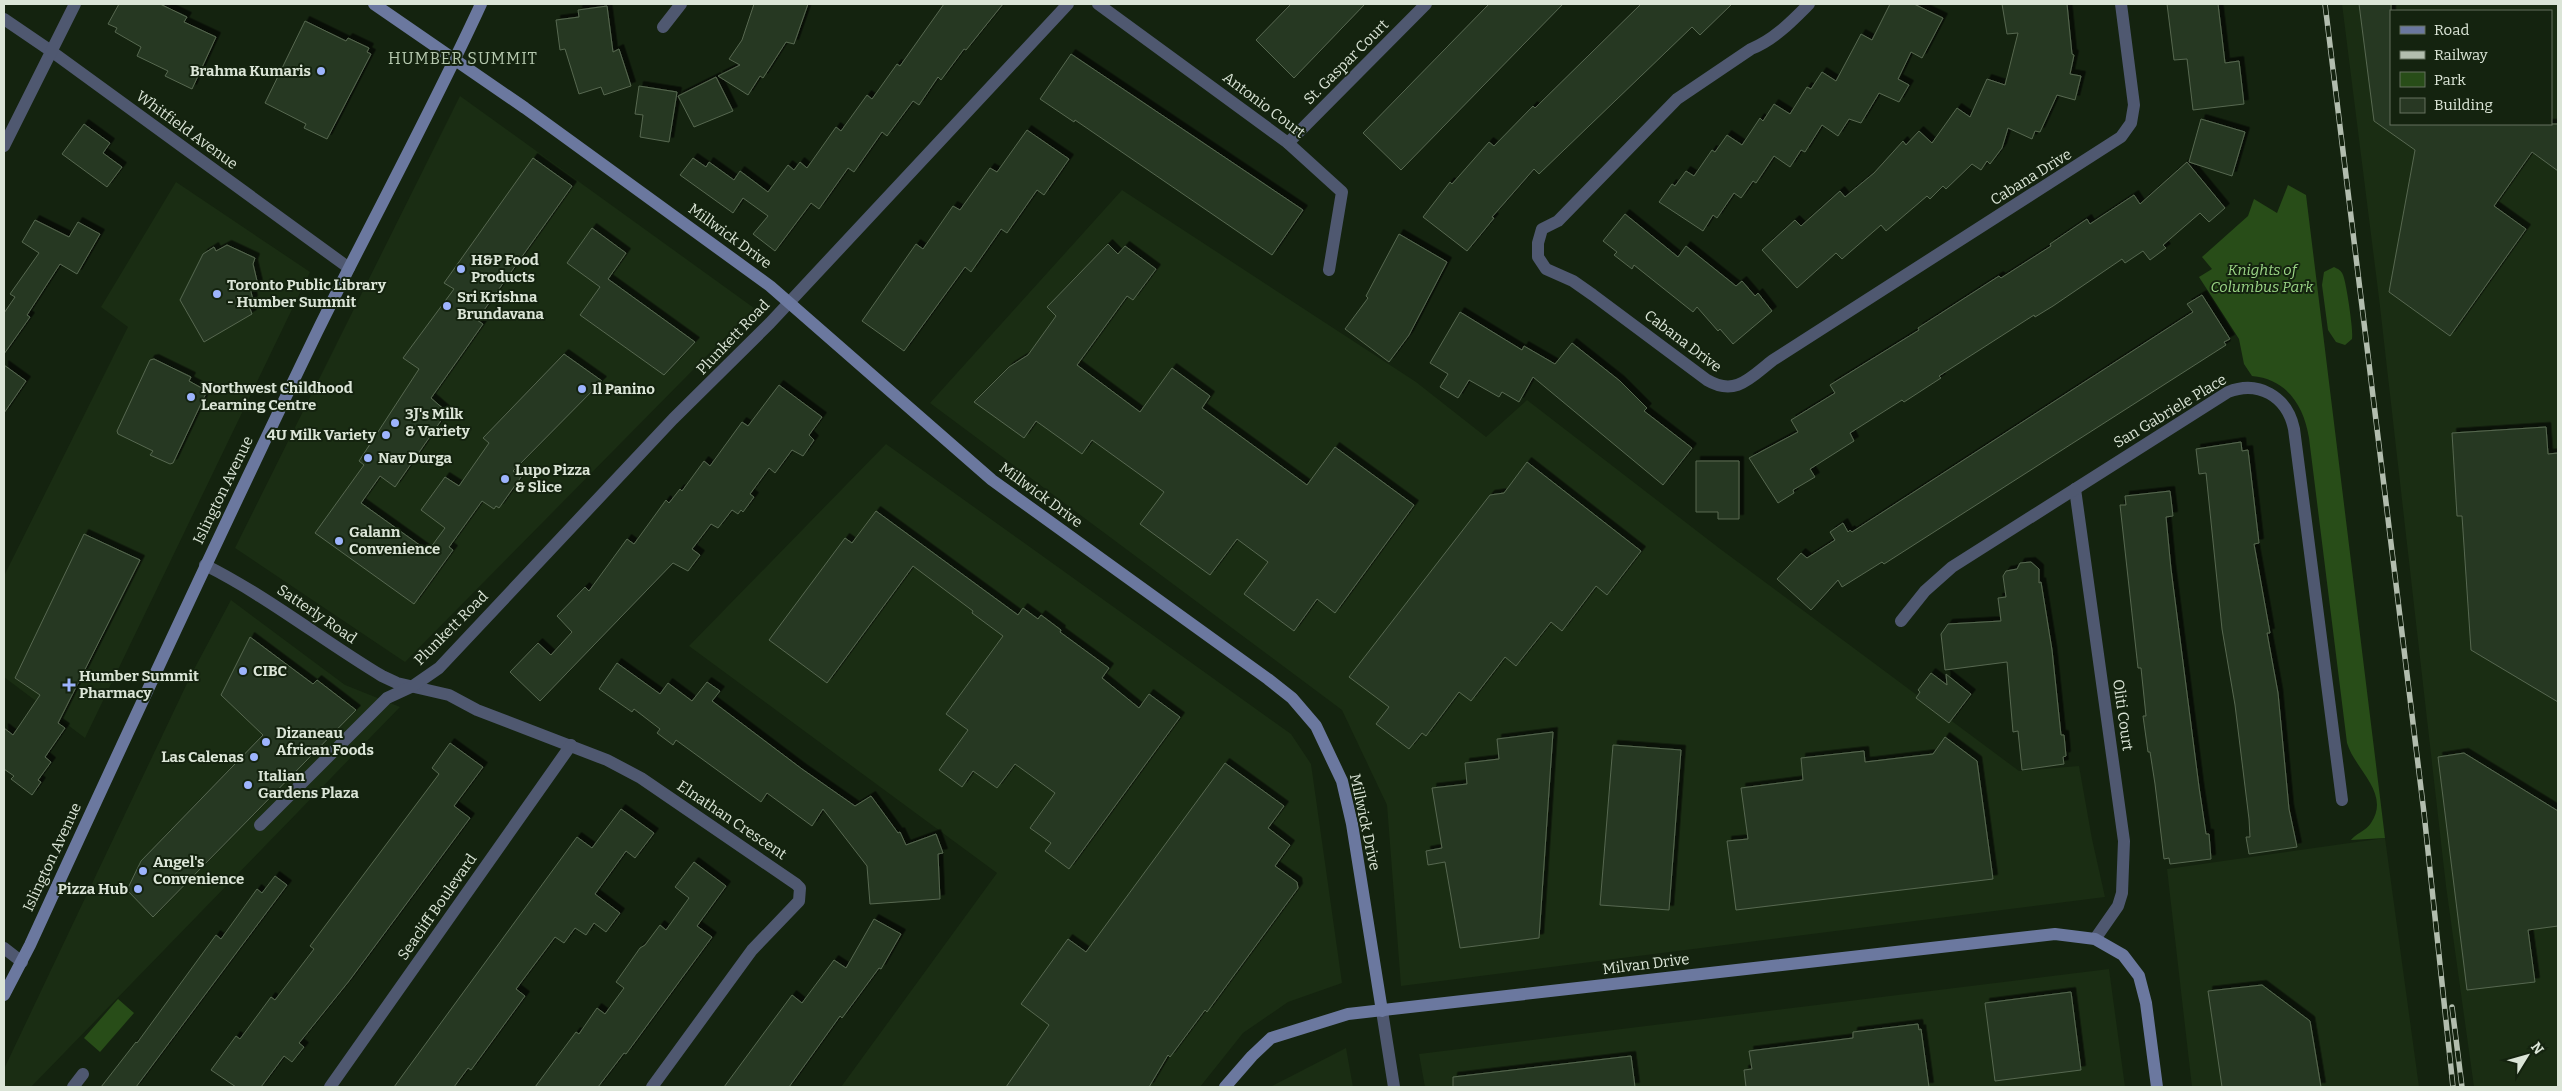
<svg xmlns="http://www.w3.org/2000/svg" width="2562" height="1091" font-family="Bitter,serif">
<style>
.built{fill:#1a2d13;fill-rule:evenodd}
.green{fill:#284d18}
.building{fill:#283823;stroke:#566850;filter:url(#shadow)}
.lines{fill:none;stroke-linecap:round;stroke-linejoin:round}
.street{stroke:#4f5870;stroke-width:12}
.secondary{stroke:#6b789f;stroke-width:12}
.rail-casing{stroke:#b2bdae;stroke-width:5.5}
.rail{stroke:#14230f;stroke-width:4;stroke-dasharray:11;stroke-linecap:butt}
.poi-dot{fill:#9db4fd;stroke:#14230f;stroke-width:2}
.labels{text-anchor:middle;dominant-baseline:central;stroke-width:4;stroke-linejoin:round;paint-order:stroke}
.street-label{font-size:15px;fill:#dbe5d7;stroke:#14230f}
.poi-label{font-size:15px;font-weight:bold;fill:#dbe5d7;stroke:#14230f;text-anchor:start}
.park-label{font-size:15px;font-style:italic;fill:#9bd586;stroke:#14230f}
.neighbourhood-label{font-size:16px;letter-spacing:1px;fill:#b6c9af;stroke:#14230f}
</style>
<defs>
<filter id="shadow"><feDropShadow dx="4.5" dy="-4.5" stdDeviation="0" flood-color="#0009"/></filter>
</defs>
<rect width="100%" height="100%" fill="#14230f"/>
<!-- built -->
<g class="built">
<path d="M 2342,4 L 2558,4 L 2558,1087 L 2474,1087 L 2446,886 L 2379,298 ZM 2391,11 L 2551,11 L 2551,124 L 2391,124 Z"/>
<polygon points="460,96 754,308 405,662 235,548"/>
<polygon points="176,182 310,272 85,738 4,677 4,576 128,327 101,307"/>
<polygon points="1122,190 1416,382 1486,437 1527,400 1719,548 2019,771 2079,766 2092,839 2105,897 1401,986 1387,805 1342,710 930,403"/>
<polygon points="886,444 1291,734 1311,764 1342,983 1288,1002 1243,1033 1200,1087 841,1087 997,873 689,646"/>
<polygon points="231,600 345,685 400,707 31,1087 4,1087 4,1069 191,675"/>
<polygon points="2385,838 2419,1087 2192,1087 2167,869"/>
<polygon points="2109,969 2125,1087 1425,1087 1419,1054"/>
<polygon points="1346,1048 1353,1087 1270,1087"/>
</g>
<!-- green -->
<g class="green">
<path d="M 2288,185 L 2306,195 L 2385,838 L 2351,840 C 2355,834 2366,831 2371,823 C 2391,793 2355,770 2347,743 L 2309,438 C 2304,406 2287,379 2252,376 L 2244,364 L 2239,339 L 2199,277 L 2212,269 L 2202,257 L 2248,216 L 2254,199 L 2277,213 Z"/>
<path d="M 2334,267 C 2338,269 2341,270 2343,275 C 2346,281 2354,333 2352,339 L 2345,345 L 2336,342 L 2328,330 L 2322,285 L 2324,272 Z"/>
<polygon points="118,999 134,1013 100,1052 84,1038"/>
</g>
<!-- building -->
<g class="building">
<polygon points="119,4 160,4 187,17 184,22 216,37 192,89 165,76 168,71 137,56 141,47 115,32 117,28 108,24"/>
<polygon points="754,4 808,4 794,44 786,42 763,78 760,76 748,95 718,76 740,65 729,59 742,40"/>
<polygon points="944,4 1003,4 966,50 964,49 941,80 938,77 919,105 913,101 887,136 882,132 854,172 848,168 819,209 811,203 775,251 753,234 768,216 743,198 733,213 680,175 693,158 706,167 709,162 734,180 740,171 768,192 788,165 794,170 800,162 807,168 836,127 841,131 867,95 872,99 897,64 900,66"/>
<polygon points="1291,4 1365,4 1294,78 1256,40"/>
<polygon points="1489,4 1563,4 1401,170 1363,133"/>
<polygon points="1641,4 1732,4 1700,35 1692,27 1539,174 1534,169 1492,217 1494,218 1467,251 1423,217 1450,182 1452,184 1489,142 1494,146 1533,106 1535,108"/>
<polygon points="1890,4 1914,4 1943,18 1922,58 1911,52 1898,79 1909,85 1899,102 1879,93 1861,123 1849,119 1838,136 1822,125 1805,152 1801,150 1790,167 1774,156 1756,183 1753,181 1741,198 1734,193 1717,218 1713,215 1703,231 1659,202 1672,184 1675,186 1686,171 1694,176 1712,150 1715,152 1727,135 1742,145 1760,118 1763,121 1774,104 1790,114 1807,87 1811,89 1822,72 1836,81 1861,34 1872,40"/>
<polygon points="2002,4 2067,4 2072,54 2074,55 2070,74 2081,76 2075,100 2057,95 2040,132 2035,131 2032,139 2008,128 2002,148 1990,164 1987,161 1981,170 1972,164 1946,189 1943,186 1930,199 1927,196 1886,231 1881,225 1842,259 1836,253 1797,288 1762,250 1795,220 1801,226 1840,191 1845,197 1874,173 1903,141 1906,145 1919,131 1932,143 1957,108 1970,117 1987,79 2005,85 2018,33 2007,34"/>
<polygon points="2167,4 2218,4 2225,63 2239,61 2244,104 2193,110 2187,59 2174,60"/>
<polygon points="2359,4 2391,4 2391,124 2558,124 2558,171 2532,152 2494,206 2526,229 2450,336 2389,292 2415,150 2374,121"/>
<polygon points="607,6 613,52 619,49 631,86 604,95 601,87 579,94 565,49 560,50 556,20 579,17 578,10"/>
<polygon points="305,21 346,41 348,38 369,48 367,52 371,54 327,139 304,128 306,124 265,103"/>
<polygon points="1071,54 1303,210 1272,255 1075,120 1074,122 1040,99"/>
<polygon points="716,77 733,111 694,127 678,96"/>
<polygon points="639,86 677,92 669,142 640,137 643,115 635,114"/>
<polygon points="2201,119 2245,132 2232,176 2189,162"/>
<polygon points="84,124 110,143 103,153 122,167 107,187 62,154"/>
<polygon points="1027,130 1069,159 1044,195 1037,190 1007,233 1001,229 971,272 965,267 904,351 862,321 916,244 923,249 953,206 960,210 990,168 997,172"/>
<polygon points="533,158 572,186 477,320 483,324 431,398 447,412 395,487 380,476 361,503 428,551 445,528 421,510 445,477 459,486 489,443 483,438 564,354 602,381 513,471 521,477 499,508 496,506 494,509 482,501 449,547 453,550 414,604 315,533 364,465 359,461 419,369 403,358 454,289 444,283"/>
<polygon points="2187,162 2225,208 2209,222 2200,213 2163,245 2166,248 2150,260 2143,251 2125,263 2122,259 2053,306 2035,317 2034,315 1939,376 1941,378 1904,402 1902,400 1850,433 1854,441 1810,469 1815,477 1793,490 1794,493 1778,503 1749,458 1798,432 1791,420 1835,393 1830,385 1919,330 1918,328 1999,276 2001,278 2051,246 2050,244 2087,219 2090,224 2134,195 2140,204"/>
<polygon points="1625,214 1678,257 1686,246 1736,286 1742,281 1755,296 1758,293 1772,311 1733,344 1720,329 1718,331 1697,307 1693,312 1634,265 1632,269 1614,255 1617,252 1603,241"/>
<polygon points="35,220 69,237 78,222 100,234 77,274 60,264 27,315 30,317 4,354 4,313 15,297 10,294 39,253 22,242"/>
<polygon points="592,228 626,253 608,279 695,342 664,375 580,315 600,287 567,263"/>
<polygon points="1399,234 1447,262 1409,335 1389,362 1345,329 1368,298 1366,296"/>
<polygon points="1108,244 1118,254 1125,246 1156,269 1133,300 1127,296 1077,365 1140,412 1172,368 1210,396 1202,408 1307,485 1335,447 1414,505 1335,613 1317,599 1294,631 1244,594 1268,562 1237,539 1210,575 1140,524 1164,492 1092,440 1082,454 1036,421 1024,438 974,402 1009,367 1028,355 1056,316 1047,307"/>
<polygon points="227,245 255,258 253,264 258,285 250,288 253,300 249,306 252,314 204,342 180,300 203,254 214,247 216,251"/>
<polygon points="2202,295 2230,339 2224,342 2226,345 1884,564 1882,562 1842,587 1838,580 1811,610 1777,579 1801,553 1807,558 1835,540 1830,532 1843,523 1848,532 1850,530 1852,532 2193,312 2187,304"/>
<polygon points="1460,312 1522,350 1524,346 1555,364 1572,343 1620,381 1647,408 1644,411 1692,448 1663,485 1533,377 1519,402 1502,392 1499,397 1469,380 1458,398 1440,387 1448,374 1430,363"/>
<polygon points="154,359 191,377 189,381 207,391 173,463 170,464 150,455 153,451 118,434 117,431 150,360"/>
<polygon points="4,365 26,381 4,413"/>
<polygon points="779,385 822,417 809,435 814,440 803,456 792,450 775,473 769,468 750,494 754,497 743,512 741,510 738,514 732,510 718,528 711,524 692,549 700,555 688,571 673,563 540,701 510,672 538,643 551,655 572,632 557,616 585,587 589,591 627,539 634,544 666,500 669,503 680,489 682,491 704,461 710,466 742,422 748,426"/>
<polygon points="2546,427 2548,454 2558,453 2558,702 2471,650 2462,516 2457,516 2452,433"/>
<polygon points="2241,442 2242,451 2248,450 2259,543 2254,544 2270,633 2267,633 2278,693 2289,809 2297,847 2249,854 2246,837 2250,837 2249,819 2235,705 2222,629 2206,473 2199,474 2196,449"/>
<polygon points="1696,461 1739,461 1739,519 1718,519 1718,512 1696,512"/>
<polygon points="1527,462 1641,551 1607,595 1596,586 1562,631 1551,622 1516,666 1505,657 1471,701 1459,692 1426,736 1422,733 1409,749 1376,724 1389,707 1349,677 1490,495 1504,493"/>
<polygon points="2170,491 2173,516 2166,517 2171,569 2199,787 2206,834 2209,834 2211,859 2170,864 2169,858 2164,859 2155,784 2150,752 2148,752 2143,716 2146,716 2141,668 2138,668 2120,505 2126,505 2125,496"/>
<polygon points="876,511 1018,615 1023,608 1038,619 1041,615 1061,630 1060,632 1109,668 1102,678 1139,708 1149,694 1180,717 1069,869 1045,851 1051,843 1030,828 1055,793 1015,764 997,788 973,771 962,787 939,770 968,730 946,714 1003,636 972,613 973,611 913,566 827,683 769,640 845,538 852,543"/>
<polygon points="84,534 140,560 58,723 65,728 45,757 51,762 38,780 41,782 32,795 11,779 14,776 4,769 4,728 13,735 40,695 15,678"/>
<polygon points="2031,562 2039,569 2039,583 2041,582 2052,650 2061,735 2064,735 2066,756 2063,757 2064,764 2022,770 2018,731 2013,732 2007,662 1945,670 1941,634 1948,624 2001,621 1998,598 2006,597 2003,576 2006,571 2017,569 2020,563"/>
<polygon points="250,637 313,684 317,680 356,710 153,917 127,890 141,861 263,735 221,695"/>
<polygon points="617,663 660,694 668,683 692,701 707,682 720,691 712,701 802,769 855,806 871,796 898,833 900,832 906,845 936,834 943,853 938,854 940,899 870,904 867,866 823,809 812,826 767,793 761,802 676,740 673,745 657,733 660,729 634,709 632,712 599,689"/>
<polygon points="1931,673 1947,685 1946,674 1971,694 1949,723 1916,698 1920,692 1918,690"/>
<polygon points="1553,732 1539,938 1460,948 1445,862 1428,865 1426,851 1442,848 1432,788 1467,784 1465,763 1499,759 1497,739"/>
<polygon points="1945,737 1977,761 1993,879 1736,910 1727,841 1748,839 1741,788 1803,780 1801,758 1864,751 1865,762 1933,754"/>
<polygon points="450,743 483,767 454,806 470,818 349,981 299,1043 304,1047 292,1062 284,1056 261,1087 236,1087 211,1070 236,1036 240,1039 271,997 275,1000 314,949 310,946 439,774 432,768"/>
<polygon points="1613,745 1681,750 1669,910 1600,905"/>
<polygon points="2464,753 2558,811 2558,926 2528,930 2535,982 2467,990 2438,757"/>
<polygon points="1225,763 1284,806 1268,828 1290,845 1275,866 1297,882 1298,888 1207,1012 1205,1010 1170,1057 1168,1055 1149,1087 1006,1087 1049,1025 1021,1004 1068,939 1086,952"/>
<polygon points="621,809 654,833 635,858 626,851 595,894 620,913 606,932 594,923 586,935 575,928 564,943 555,937 516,989 525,996 471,1070 468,1068 454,1087 394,1087 577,837 592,848"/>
<polygon points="694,862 726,886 697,926 712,937 626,1054 624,1053 598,1087 535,1087 576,1032 579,1034 597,1008 605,1014 624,988 616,982 640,948 645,945 660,925 666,930 689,898 675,887"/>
<polygon points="275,876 287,885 136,1087 101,1087 136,1042 137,1043 216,935 221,939 257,889 262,893"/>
<polygon points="874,919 901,934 881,969 879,968 842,1018 840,1016 789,1087 724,1087 792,995 802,1003 834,960 846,968"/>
<polygon points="2262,985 2310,1021 2321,1087 2222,1087 2208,991"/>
<polygon points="2071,992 2081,1070 1995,1081 1985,1003"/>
<polygon points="1918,1024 1919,1030 1921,1029 1929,1087 1746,1087 1744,1070 1752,1069 1749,1051 1853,1038 1853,1032"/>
<polygon points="1631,1056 1635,1087 1453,1087 1453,1077"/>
</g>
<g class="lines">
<!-- street -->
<g class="street">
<polyline points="1098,4 1288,143 1342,192 1329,270"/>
<path d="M 1809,4 C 1792,21 1774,40 1751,49 L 1677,99 L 1558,221 L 1542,229 L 1538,243 L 1538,257 L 1546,269 L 1573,281 L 1593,295 L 1707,380 C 1736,397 1751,377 1773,360 L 2121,137 L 2131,123 L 2134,105 L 2121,4"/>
<polyline points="4,19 51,51 349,268"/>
<polyline points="663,27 681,4"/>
<polyline points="1288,143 1426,4"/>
<polyline points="4,146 75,4"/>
<polyline points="2075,489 2124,841 2122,893 2118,906 2095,939"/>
<path d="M 205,565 C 267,596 322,640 382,676 L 397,683 L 449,695 L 477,710 L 607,760 L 641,778 L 796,884 L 800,888 L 799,901 L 752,950 L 652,1087"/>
<path d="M 1901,621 L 1925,591 L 1952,567 L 2228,392 C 2258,380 2287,396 2294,429 L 2342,800"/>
<polyline points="260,825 387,698 413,686 439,668 673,419 770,323 1068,4"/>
<polyline points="4,948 22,962"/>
<polyline points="1382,1011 1394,1087"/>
<polyline points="73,1087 83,1074"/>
<polyline points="330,1087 571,745"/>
</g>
<!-- secondary -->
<g class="secondary">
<polyline points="374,4 525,108 770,286 992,480 1268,679 1292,698 1316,726 1342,781 1352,824 1382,1011"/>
<path d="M 4,995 L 30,945 C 124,740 219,535 317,332 C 371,222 430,115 481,4"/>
<polyline points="1225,1087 1252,1056 1271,1038 1348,1014 2055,934 2095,939 2123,955 2139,976 2146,1003 2157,1087"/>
</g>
<!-- rail casing -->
<g class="rail-casing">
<g id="rail">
<polyline points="2325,4 2424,813 2453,1087"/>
<polyline points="2452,1007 2462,1087"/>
</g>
</g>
<!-- rail -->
<use href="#rail" class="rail"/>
</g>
<!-- markers -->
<g class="poi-dot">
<circle cx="321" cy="71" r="5"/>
<circle cx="461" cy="269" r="5"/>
<circle cx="217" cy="294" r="5"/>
<circle cx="447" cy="306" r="5"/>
<circle cx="582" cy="389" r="5"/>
<circle cx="191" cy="397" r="5"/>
<circle cx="395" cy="423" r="5"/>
<circle cx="386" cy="435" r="5"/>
<circle cx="368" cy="458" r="5"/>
<circle cx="505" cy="479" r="5"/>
<circle cx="339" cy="541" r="5"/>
<circle cx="243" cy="671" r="5"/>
<path d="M66.5 677.5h5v5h5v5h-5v5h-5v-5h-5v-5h5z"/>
<circle cx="266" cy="742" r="5"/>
<circle cx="254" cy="757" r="5"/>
<circle cx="248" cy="785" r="5"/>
<circle cx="143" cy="871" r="5"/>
<circle cx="138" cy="889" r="5"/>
</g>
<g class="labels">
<!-- street labels -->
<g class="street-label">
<text transform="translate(1346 62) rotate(-45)">St. Gaspar Court</text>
<text transform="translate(1264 105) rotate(37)">Antonio Court</text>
<text transform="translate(187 130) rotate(36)">Whitfield Avenue</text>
<text transform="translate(2031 177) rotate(-32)">Cabana Drive</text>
<text transform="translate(730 236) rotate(36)">Millwick Drive</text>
<text transform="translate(733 337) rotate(-46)">Plunkett Road</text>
<text transform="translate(1683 341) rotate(37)">Cabana Drive</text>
<text transform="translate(2170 411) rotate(-31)">San Gabriele Place</text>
<text transform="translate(223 490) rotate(-64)">Islington Avenue</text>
<text transform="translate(1041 495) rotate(36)">Millwick Drive</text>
<text transform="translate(317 614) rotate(34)">Satterly Road</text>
<text transform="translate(451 628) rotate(-45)">Plunkett Road</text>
<text transform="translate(2123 715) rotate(82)">Oliti Court</text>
<text transform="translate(732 820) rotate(34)">Elnathan Crescent</text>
<text transform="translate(1365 822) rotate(78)">Millwick Drive</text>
<text transform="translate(52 857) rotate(-65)">Islington Avenue</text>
<text transform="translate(437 907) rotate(-55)">Seacliff Boulevard</text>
<text transform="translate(1646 964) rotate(-7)">Milvan Drive</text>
</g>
<!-- poi labels -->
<g class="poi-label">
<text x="311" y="71" text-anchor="end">Brahma Kumaris</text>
<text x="471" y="260">H&amp;P Food<tspan x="471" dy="17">Products</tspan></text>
<text x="227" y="285">Toronto Public Library<tspan x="227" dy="17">- Humber Summit</tspan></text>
<text x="457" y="297">Sri Krishna<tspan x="457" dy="17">Brundavana</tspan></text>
<text x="201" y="388">Northwest Childhood<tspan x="201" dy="17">Learning Centre</tspan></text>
<text x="592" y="389">Il Panino</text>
<text x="405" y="414">3J's Milk<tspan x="405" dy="17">&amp; Variety</tspan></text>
<text x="376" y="435" text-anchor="end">4U Milk Variety</text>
<text x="378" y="458">Nav Durga</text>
<text x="515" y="470">Lupo Pizza<tspan x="515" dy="17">&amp; Slice</tspan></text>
<text x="349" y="532">Galann<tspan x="349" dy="17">Convenience</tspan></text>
<text x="253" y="671">CIBC</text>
<text x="79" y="676">Humber Summit<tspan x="79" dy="17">Pharmacy</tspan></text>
<text x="276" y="733">Dizaneau<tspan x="276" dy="17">African Foods</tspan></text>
<text x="244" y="757" text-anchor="end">Las Calenas</text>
<text x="258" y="776">Italian<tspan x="258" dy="17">Gardens Plaza</tspan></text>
<text x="153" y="862">Angel's<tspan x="153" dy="17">Convenience</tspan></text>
<text x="128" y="889" text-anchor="end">Pizza Hub</text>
</g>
<!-- park labels -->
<g class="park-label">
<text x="2262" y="270">Knights of<tspan x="2262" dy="17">Columbus Park</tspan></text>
</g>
<!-- neighbourhood labels -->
<g class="neighbourhood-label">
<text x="463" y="58">HUMBER SUMMIT</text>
</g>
</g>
<!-- border -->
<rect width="2562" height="1091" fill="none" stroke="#dbe5d7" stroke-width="10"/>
<!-- legend -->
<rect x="2390" y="10" width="162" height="115" fill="#14230f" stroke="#64715f"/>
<rect x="2400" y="26" width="25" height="8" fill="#6b789f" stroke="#64715f"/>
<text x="2434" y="35" font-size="15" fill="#dbe5d7">Road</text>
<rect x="2400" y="51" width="25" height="8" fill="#b2bdae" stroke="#64715f"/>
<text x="2434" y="60" font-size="15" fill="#dbe5d7">Railway</text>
<rect x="2400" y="72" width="25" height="15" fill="#284d18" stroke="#64715f"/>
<text x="2434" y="85" font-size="15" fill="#dbe5d7">Park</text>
<rect x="2400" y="98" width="25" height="15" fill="#283823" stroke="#64715f"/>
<text x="2434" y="110" font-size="15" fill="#dbe5d7">Building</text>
<!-- north arrow -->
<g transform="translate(2527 1056) rotate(53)" stroke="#14230f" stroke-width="4" paint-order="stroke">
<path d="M0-4L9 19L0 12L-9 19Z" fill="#dbe5d7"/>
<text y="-8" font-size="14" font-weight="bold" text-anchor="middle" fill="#dbe5d7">N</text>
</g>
</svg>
